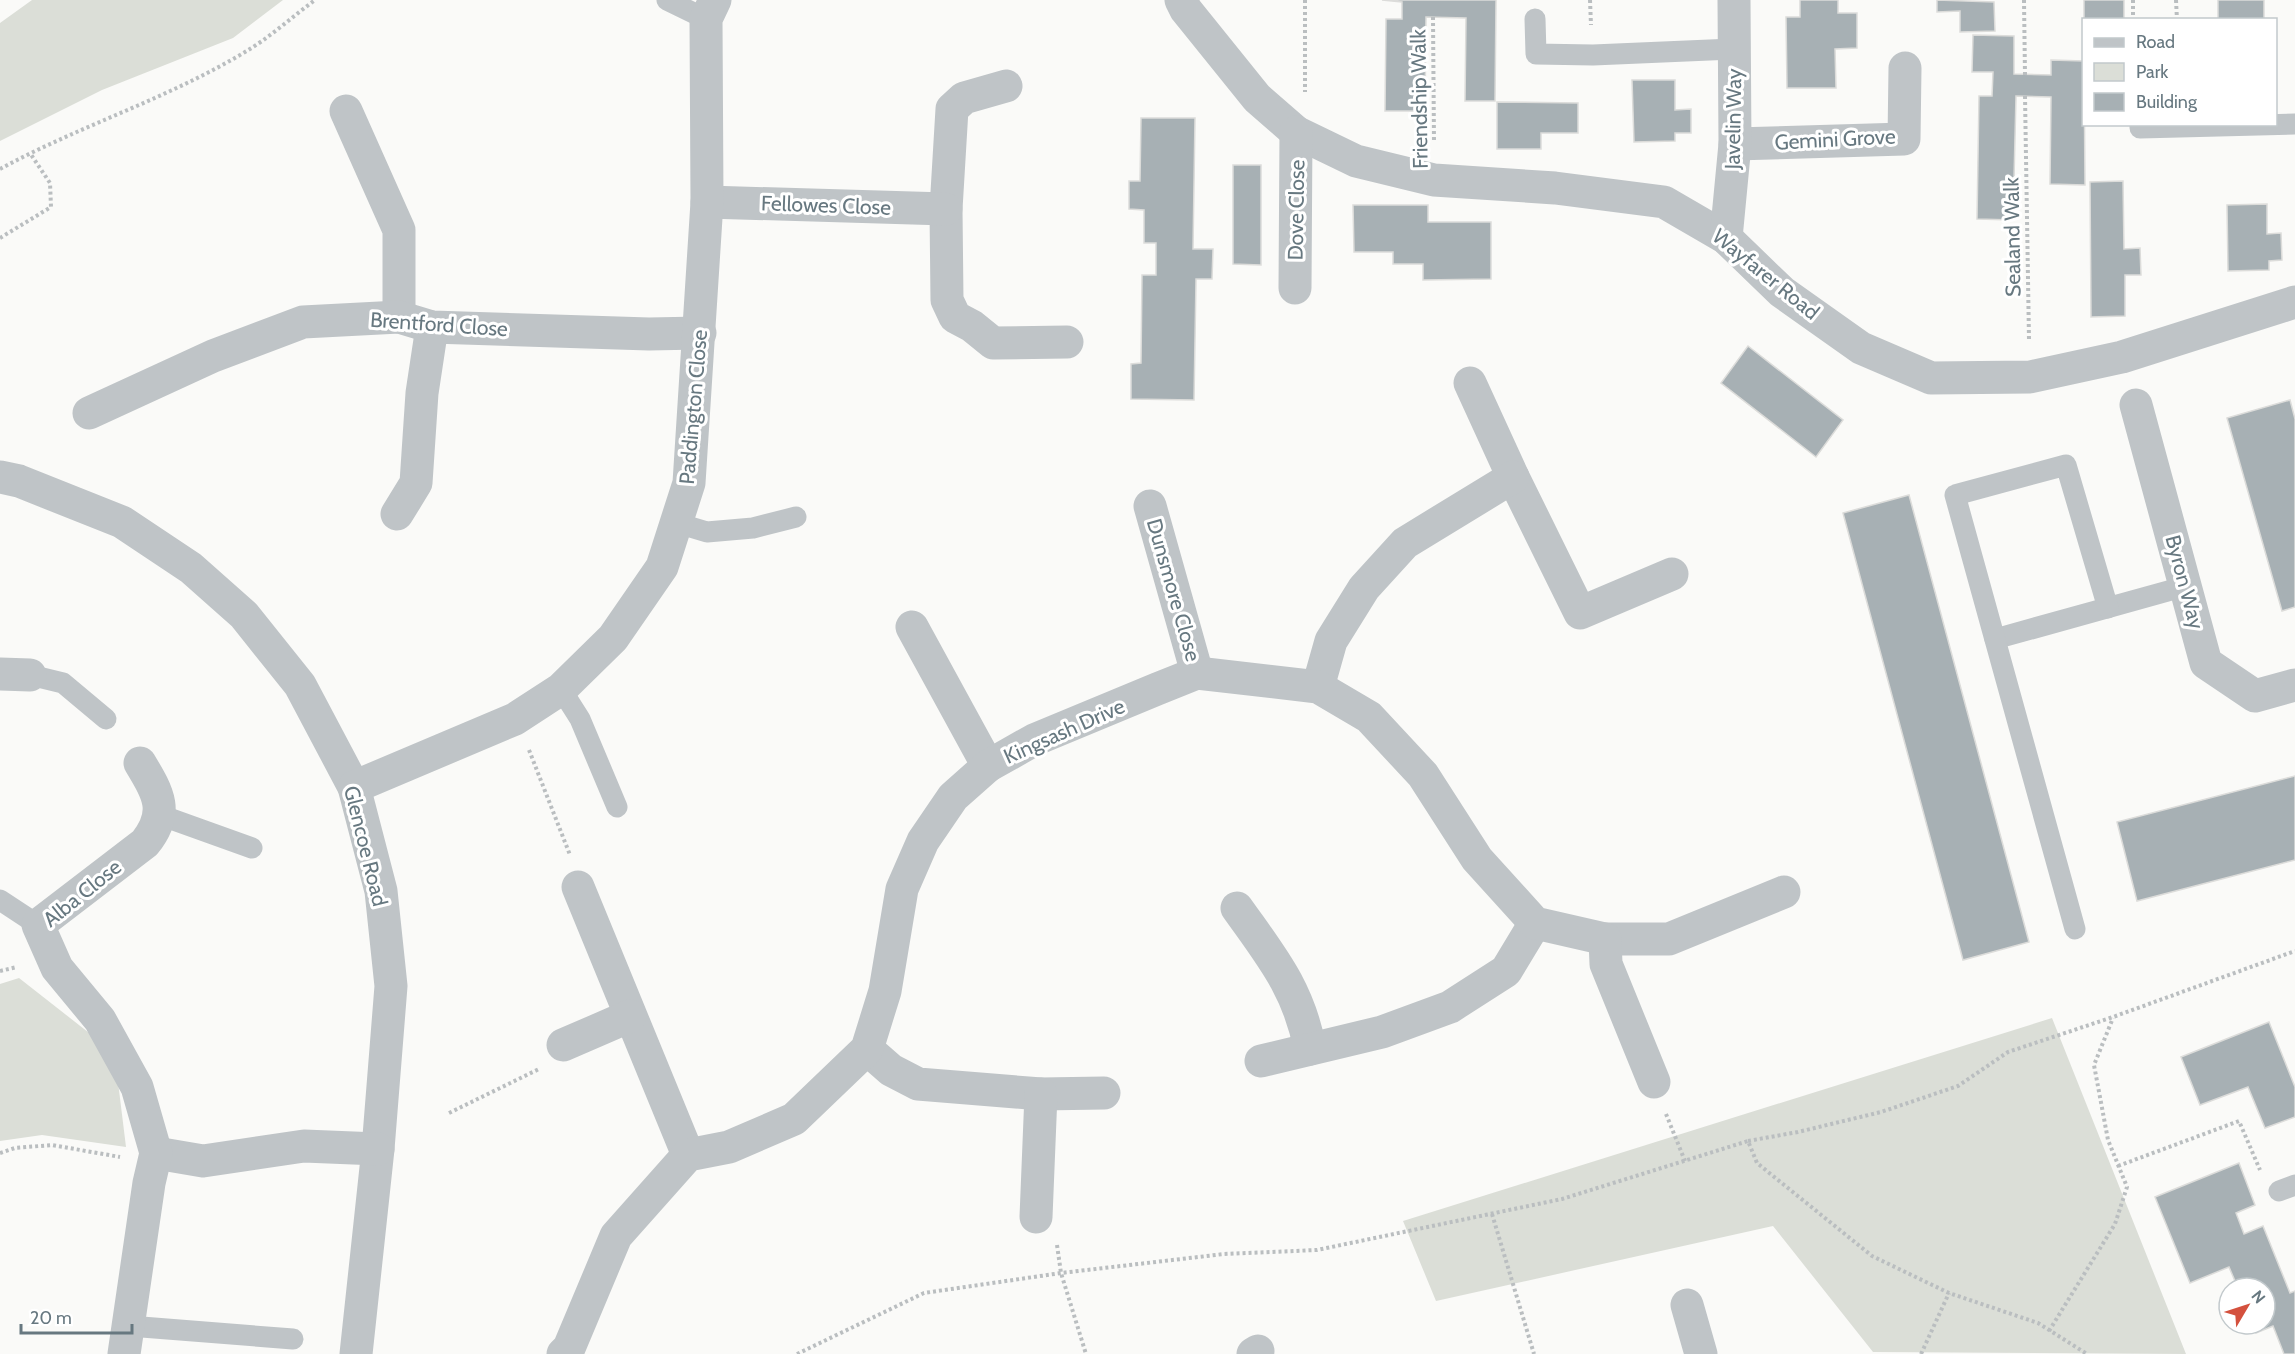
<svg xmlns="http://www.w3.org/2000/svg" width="2295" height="1354" font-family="Cabin,sans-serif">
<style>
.green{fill:#dbded7}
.building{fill:#a7b0b4;stroke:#dcdcda;stroke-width:1.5}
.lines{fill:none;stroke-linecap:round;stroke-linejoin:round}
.path{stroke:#babec0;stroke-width:4;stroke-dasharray:3 3;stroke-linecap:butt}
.service{stroke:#bfc4c7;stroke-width:21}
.minor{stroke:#bfc4c7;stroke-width:33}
.labels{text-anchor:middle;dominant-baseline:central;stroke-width:6;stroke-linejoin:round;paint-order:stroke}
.street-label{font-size:21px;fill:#677880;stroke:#fff}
</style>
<rect width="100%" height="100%" fill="#fafaf8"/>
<!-- green -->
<g class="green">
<polygon points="32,0 283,0 233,38 102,90 0,141 0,23"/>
<polygon points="19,978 93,1036 118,1082 126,1147 42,1135 0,1141 0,984"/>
<polygon points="2052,1018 2186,1354 1873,1352 1773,1226 1436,1301 1403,1221"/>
</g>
<!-- building -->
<g class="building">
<polygon points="1382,0 1496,0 1495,101 1465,101 1466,18 1426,17 1425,111 1385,111 1386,19 1402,19 1402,2"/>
<polygon points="1800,0 1838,0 1838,13 1857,13 1857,48 1835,49 1836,88 1787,88 1786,17 1800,17"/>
<polygon points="1937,0 1994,2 1995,31 1960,32 1960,11 1937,12"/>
<rect x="2084" y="0" width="40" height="20"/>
<rect x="2218" y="0" width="46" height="20"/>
<polygon points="1973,35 2014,36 2014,74 2051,75 2051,60 2084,61 2085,185 2050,184 2051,97 2016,96 2013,220 1977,219 1979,96 1992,96 1993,72 1972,72"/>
<polygon points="1632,80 1675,80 1675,110 1691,109 1691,133 1675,133 1675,141 1634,142"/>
<polygon points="1497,102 1578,103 1578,133 1541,133 1541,149 1497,149"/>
<polygon points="1141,118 1195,118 1193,249 1213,249 1212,279 1196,279 1194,400 1131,399 1131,364 1141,363 1142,275 1156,275 1156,243 1144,243 1144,210 1129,209 1129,181 1140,181"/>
<polygon points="1233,165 1261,165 1261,265 1233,264"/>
<polygon points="2123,181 2124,249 2140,248 2141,275 2125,275 2125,316 2091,317 2090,182"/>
<polygon points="2267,204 2267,234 2281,233 2282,260 2269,261 2269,270 2228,271 2227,205"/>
<polygon points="1353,205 1428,205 1428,222 1491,222 1491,279 1423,280 1423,264 1393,264 1393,252 1354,252"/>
<polygon points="1748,346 1843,420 1816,457 1721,383"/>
<polygon points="2290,400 2295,419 2295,607 2282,611 2227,418"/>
<polygon points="1909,495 2029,942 1963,960 1843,513"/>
<polygon points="2295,776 2295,860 2137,901 2117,822"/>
<polygon points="2269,1022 2295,1087 2295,1117 2265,1128 2248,1087 2200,1105 2181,1057"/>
<polygon points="2239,1163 2255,1205 2236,1213 2244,1234 2263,1226 2290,1293 2295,1291 2295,1354 2284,1354 2273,1326 2256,1333 2252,1324 2265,1324 2265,1288 2238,1288 2229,1267 2190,1283 2155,1197"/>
</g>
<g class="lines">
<!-- path -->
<g class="path">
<polyline points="1305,0 1305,92"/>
<polyline points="1590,0 1591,25"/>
<polyline points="2024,0 2025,75"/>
<polyline points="2133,0 2133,20"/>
<polyline points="2176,0 2177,20"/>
<polyline points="1433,17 1434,143"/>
<polyline points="2025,96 2029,340"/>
<path d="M 0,169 C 79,126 167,99 245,52 C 269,38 292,17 315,0"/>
<polyline points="0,238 51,207 50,183 30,153"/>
<polyline points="529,750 570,855"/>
<polyline points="0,971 17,967"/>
<polyline points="449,1113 539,1069"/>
<polyline points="1666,1114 1685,1161"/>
<polyline points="1748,1141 1798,1132 1881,1112 1958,1086 2008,1052 2113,1017 2295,951"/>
<polyline points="0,1153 15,1148 52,1145 120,1157"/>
<polyline points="2118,1166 2239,1121 2260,1170"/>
<polyline points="1492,1214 1534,1354"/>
<polyline points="1057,1245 1061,1273 1086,1354"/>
<polyline points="2049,1331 2115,1224 2127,1187 2108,1140 2094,1065 2113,1018"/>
<polyline points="797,1354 924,1293 1061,1273 1224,1254 1317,1250 1562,1199 1748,1141 1757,1163 1872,1256 1949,1293 2038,1323 2087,1354"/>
<polyline points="1921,1354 1949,1293"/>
</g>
<!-- service -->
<g class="service">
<polyline points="667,0 706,19"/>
<polyline points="1535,19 1536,54 1593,55 1733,49"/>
<polyline points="2140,124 2140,128 2295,124"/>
<polyline points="677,523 707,532 753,528 796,517"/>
<polyline points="1995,639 2186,586"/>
<polyline points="30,675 63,683 106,719"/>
<polyline points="561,689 580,719 617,807"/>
<polyline points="160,815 252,848"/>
<polyline points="0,900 38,925"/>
<polyline points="2075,929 1955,495 2066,465 2108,608"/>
<polyline points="2279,1191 2295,1185"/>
<polyline points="129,1326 293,1339"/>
</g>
<!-- minor -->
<g class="minor">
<polyline points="1181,0 1186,10 1257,98 1296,132 1356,161 1434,180 1555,188 1664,202 1726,238 1782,292 1861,348 1931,378 2030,377 2122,357 2295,302"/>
<polyline points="1006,86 964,98 952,109 946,209 947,300 955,317 972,326 993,343 1067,342"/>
<polyline points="346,111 399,230 399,317"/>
<polyline points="1735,144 1904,139 1905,68"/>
<polyline points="707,202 946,209"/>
<polyline points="1726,238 1735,144 1734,0"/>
<polyline points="1295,288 1296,132"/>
<polyline points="1470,383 1513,477 1580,613 1672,574"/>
<polyline points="2136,405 2206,663 2255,696 2295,685"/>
<polyline points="89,413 213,356 303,322 399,317 432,327 649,334 700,333"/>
<polyline points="0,477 19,481 122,522 191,568 244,615 300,685 354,787 381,891 391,986 378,1149 356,1354"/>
<polyline points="1150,506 1197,673"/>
<polyline points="397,514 416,483 422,393 432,327"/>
<polyline points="912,627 988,766"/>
<polyline points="0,674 30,675"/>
<polyline points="1318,687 1331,641 1364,588 1405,543 1513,477"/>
<polyline points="354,787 515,719 561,689 613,638 662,567 689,483 707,202 706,19 715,0"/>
<polyline points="578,887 688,1155"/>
<path d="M 1237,908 C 1271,956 1299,989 1310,1049"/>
<polyline points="1605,939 1669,939 1784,892"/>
<polyline points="563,1045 630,1016"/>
<polyline points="867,1049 891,1070 918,1084 1041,1094 1104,1093"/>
<polyline points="1261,1061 1382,1032 1450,1007 1506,971 1535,923"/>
<polyline points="156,1153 203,1161 304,1146 378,1149"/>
<polyline points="1036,1217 1041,1094"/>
<polyline points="1687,1305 1701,1354"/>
<path d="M 124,1354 L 149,1183 L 156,1153 L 137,1087 L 100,1020 L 57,968 L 38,925 L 145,843 C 170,812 158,793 140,763"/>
<polyline points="563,1354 569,1348 616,1236 688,1155 729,1147 794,1119 867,1049 885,991 902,889 923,841 953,797 988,766 1034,740 1157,689 1197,673 1318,687 1369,717 1423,775 1477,859 1535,923 1605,939 1606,964 1654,1082"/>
<polyline points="1253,1354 1258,1351"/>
</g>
</g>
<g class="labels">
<!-- street labels -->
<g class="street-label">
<text transform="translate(1419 99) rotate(-91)">Friendship Walk</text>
<text transform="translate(1733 119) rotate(-89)">Javelin Way</text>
<text transform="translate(1835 139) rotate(-3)">Gemini Grove</text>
<text transform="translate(826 205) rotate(2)">Fellowes Close</text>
<text transform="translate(1296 210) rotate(-89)">Dove Close</text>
<text transform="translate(2012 237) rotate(-91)">Sealand Walk</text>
<text transform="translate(1766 274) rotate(39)">Wayfarer Road</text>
<text transform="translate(439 324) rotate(4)">Brentford Close</text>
<text transform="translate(693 407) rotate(-85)">Paddington Close</text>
<text transform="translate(2185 582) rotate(75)">Byron Way</text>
<text transform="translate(1174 590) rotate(74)">Dunsmore Close</text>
<text transform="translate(1064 731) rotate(-24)">Kingsash Drive</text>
<text transform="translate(366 846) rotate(76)">Glencoe Road</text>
<text transform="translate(82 893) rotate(-39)">Alba Close</text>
</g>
</g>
<!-- legend -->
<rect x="2082" y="18" width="195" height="108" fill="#ffffff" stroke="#c2c9cc" stroke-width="1.5"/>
<rect x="2094" y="38" width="30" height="9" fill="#bfc4c7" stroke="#c2c9cc" stroke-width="1.5"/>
<text x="2136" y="48" font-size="18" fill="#677880">Road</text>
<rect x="2094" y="63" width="30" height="18" fill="#dbded7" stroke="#c2c9cc" stroke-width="1.5"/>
<text x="2136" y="78" font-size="18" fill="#677880">Park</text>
<rect x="2094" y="93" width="30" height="18" fill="#a7b0b4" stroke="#c2c9cc" stroke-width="1.5"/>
<text x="2136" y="108" font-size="18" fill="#677880">Building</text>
<!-- north arrow -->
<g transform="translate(2247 1306) rotate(51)"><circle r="28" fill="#ffffff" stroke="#c2c9cc" stroke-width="1.5"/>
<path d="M0-4.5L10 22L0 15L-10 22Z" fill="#d4513e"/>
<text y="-9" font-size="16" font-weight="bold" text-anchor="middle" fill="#677880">N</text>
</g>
<!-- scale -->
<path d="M21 1324v9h111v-9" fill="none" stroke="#677880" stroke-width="3"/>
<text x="30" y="1324" font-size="18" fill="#677880" stroke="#ffffff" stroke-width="4.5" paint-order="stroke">20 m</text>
</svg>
